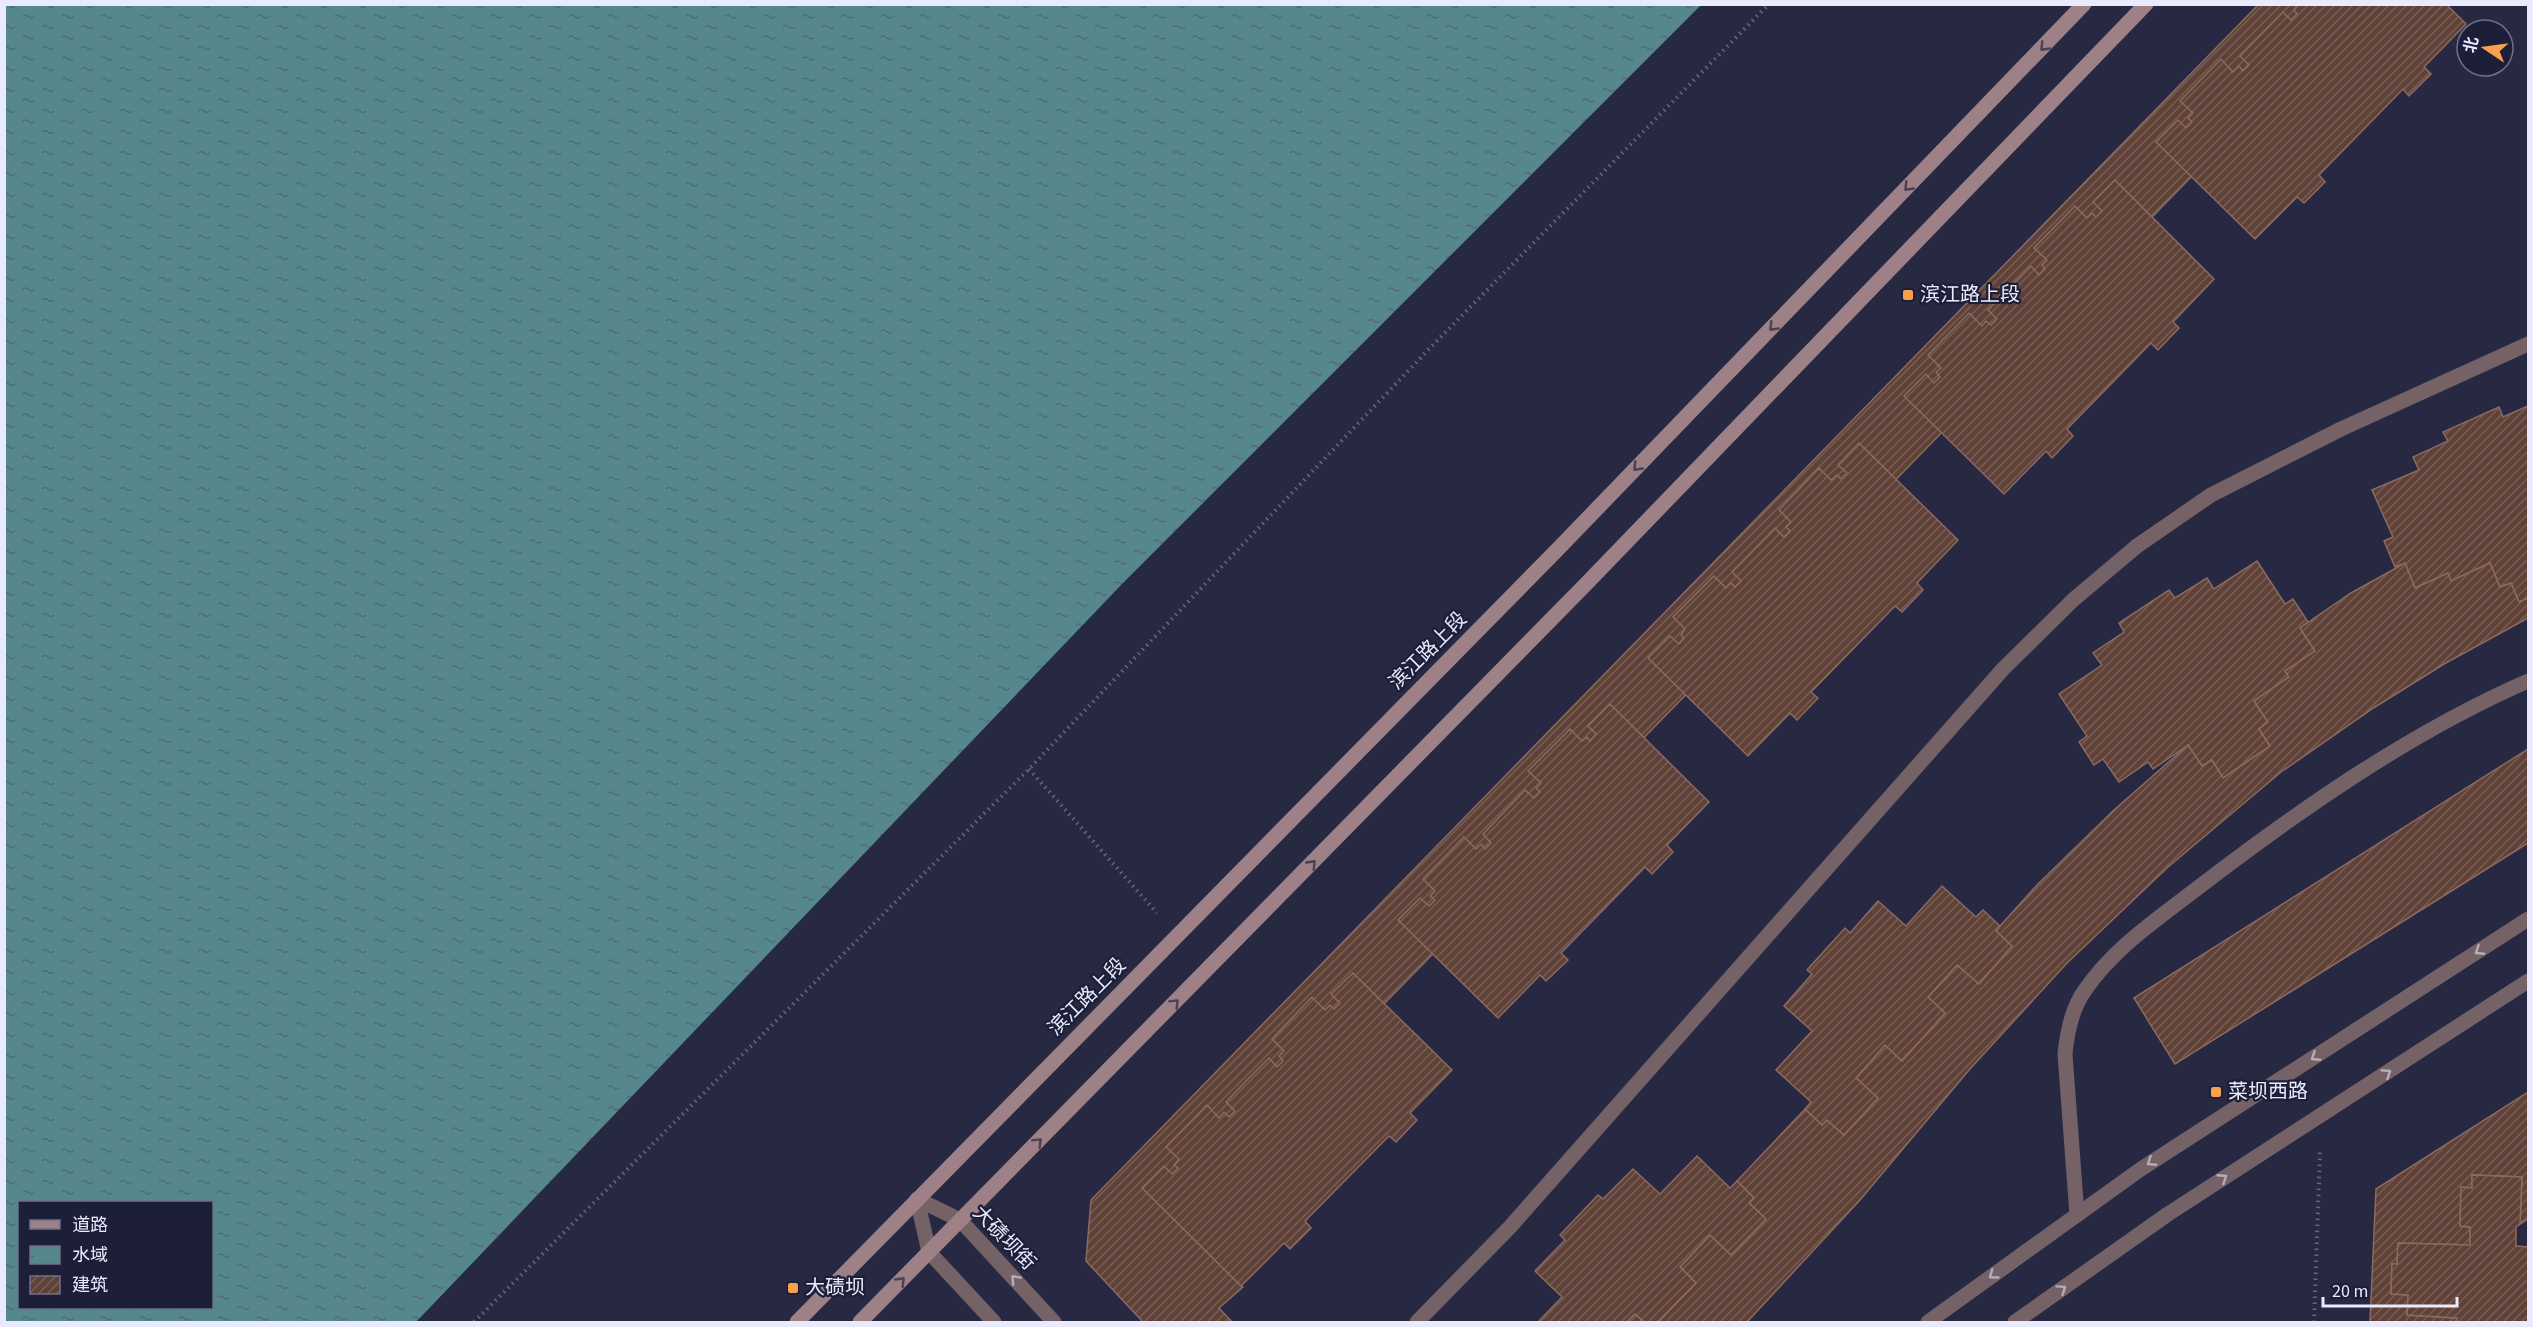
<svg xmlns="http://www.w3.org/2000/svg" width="2533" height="1327" font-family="'Source Sans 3','Noto Sans SC',sans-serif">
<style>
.water{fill:url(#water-ripples);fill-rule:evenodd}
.building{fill:url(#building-hatch);stroke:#8c6a60;stroke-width:1.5}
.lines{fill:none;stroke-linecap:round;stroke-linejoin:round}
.path{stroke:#66687f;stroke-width:4;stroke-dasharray:1.5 4.5;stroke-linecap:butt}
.service{stroke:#756266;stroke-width:15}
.tertiary{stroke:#756266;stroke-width:15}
.secondary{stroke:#9e8186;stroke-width:15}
.oneway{stroke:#4a4153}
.oneway2{stroke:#b5adb8}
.poi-dot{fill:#fa9f4e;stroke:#1d1f38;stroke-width:2}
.labels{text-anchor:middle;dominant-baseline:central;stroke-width:4.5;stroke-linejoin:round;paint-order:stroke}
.poi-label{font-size:20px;fill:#e9ebfc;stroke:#1d1f38;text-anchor:start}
.street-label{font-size:20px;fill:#e9ebfc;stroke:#1d1f38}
</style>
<defs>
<pattern id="water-ripples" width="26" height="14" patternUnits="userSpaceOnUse" patternTransform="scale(1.5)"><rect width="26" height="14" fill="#55878c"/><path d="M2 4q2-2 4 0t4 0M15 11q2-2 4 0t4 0" fill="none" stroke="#4f6d72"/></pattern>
<pattern id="building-hatch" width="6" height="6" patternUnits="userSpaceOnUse" patternTransform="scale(1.5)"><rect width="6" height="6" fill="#604137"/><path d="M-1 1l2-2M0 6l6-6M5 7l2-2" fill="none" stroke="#775d55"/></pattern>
</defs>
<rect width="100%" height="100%" fill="#272943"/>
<!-- water -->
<path class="water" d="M 5,4 L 1701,4 L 1701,5 L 1122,584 L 416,1322 L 5,1322 ZM 20,1202 L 212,1202 L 212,1308 L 20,1308 Z"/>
<!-- building -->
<g class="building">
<polygon points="2259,4 2360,4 1177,1216 1243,1287 1219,1308 1232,1322 1143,1322 1086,1261 1091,1200"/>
<polygon points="2298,4 2446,4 2466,24 2424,67 2431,74 2409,96 2403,89 2319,175 2325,182 2304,203 2297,197 2255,239 2156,142 2178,120 2186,128 2192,122 2188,118 2193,113 2180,101 2221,59 2233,72 2239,66 2243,71 2249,65 2240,56 2283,12 2291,20 2297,14 2294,10"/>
<polygon points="2115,180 2214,279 2173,322 2179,328 2158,350 2151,343 2067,429 2073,436 2052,458 2046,451 2004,494 1904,396 1926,374 1934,383 1940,377 1936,372 1941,368 1928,355 1969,313 1982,326 1986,321 1991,325 1997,319 1988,310 2031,266 2039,275 2045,269 2042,265 2047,260 2034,248 2075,206 2087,218 2092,213 2096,217 2102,211 2093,202"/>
<polygon points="2528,406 2528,598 2519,602 2511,583 2500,587 2490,563 2451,581 2448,573 2415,588 2405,563 2395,567 2384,541 2393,537 2372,490 2419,470 2413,457 2448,441 2443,432 2499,407 2503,417"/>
<polygon points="1859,443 1958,540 1917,583 1923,590 1902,612 1895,606 1811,692 1818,698 1797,720 1790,713 1748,756 1648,658 1670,636 1679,644 1684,638 1681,635 1685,629 1673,617 1714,576 1726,588 1731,583 1735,587 1741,581 1732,572 1775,528 1784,537 1790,531 1786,527 1791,522 1779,510 1819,468 1831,480 1837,475 1841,479 1847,473 1838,465"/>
<polygon points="2257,561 2285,604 2293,599 2308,622 2300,628 2315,651 2285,671 2289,677 2254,701 2268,722 2259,729 2270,746 2223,778 2212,760 2202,766 2188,745 2153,769 2148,762 2119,782 2103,759 2094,765 2079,742 2087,736 2059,694 2102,665 2093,653 2124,632 2119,623 2169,590 2175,598 2207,578 2214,589"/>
<polygon points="2405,563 2415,588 2448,573 2451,581 2490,563 2500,587 2511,583 2519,602 2528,598 2528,618 2444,664 2375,707 2281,772 2168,867 2067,963 1969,1070 1860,1200 1747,1322 1658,1322 1696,1283 1680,1267 1710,1235 1731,1255 1766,1219 1749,1203 1754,1198 1737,1181 1805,1109 1822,1125 1827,1120 1844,1135 1878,1098 1856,1078 1885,1045 1902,1061 1945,1013 1928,997 1957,965 1979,984 2012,946 1996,931 2000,926 2038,884 2114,810 2188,745 2202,766 2212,760 2223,778 2270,746 2259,729 2268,722 2254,701 2289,677 2285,671 2315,651 2300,628 2351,593"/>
<polygon points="1610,704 1709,802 1667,845 1673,852 1652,874 1645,867 1561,953 1568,960 1546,981 1540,975 1498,1018 1398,920 1420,898 1429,906 1435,900 1430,896 1435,891 1423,879 1464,837 1476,849 1481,844 1485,849 1491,843 1483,834 1525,790 1534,798 1540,792 1536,788 1541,783 1528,771 1570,729 1582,741 1587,737 1590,741 1596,734 1588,726"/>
<polygon points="2528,749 2528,843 2175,1064 2134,998"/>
<polygon points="1942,886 1976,917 1983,910 2000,926 1996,931 2012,946 1979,984 1957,965 1928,997 1945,1013 1902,1061 1885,1045 1856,1078 1878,1098 1844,1135 1827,1120 1822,1125 1805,1109 1811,1102 1776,1070 1812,1031 1784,1006 1812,974 1807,970 1845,928 1850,933 1878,901 1906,926"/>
<polygon points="1353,973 1452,1070 1410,1113 1417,1120 1396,1142 1389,1136 1305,1221 1311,1228 1290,1249 1284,1243 1241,1286 1142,1188 1164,1166 1172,1174 1178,1168 1174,1165 1179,1159 1166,1147 1207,1105 1219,1118 1224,1112 1229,1117 1235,1111 1226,1102 1247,1080 1269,1058 1277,1067 1283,1061 1279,1056 1284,1051 1272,1039 1312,997 1325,1010 1330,1005 1334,1009 1340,1003 1331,994"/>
<polygon points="2528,1092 2528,1219 2520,1224 2522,1177 2472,1175 2472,1188 2461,1187 2460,1226 2470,1227 2470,1245 2398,1243 2397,1264 2392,1264 2391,1294 2408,1295 2407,1315 2457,1318 2456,1322 2370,1322 2376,1189"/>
<polygon points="1697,1156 1730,1188 1737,1181 1754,1198 1749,1203 1766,1219 1731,1255 1710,1235 1680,1267 1696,1283 1658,1322 1644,1322 1635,1314 1627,1322 1538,1322 1562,1297 1535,1271 1565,1240 1560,1235 1598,1195 1603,1199 1633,1169 1660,1194"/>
<polygon points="2472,1175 2522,1177 2520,1224 2516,1227 2516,1246 2528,1247 2528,1322 2456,1322 2457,1318 2407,1315 2408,1295 2391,1294 2392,1264 2397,1264 2398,1243 2470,1245 2470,1227 2460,1226 2461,1187 2472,1188"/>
<polygon points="1635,1314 1644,1322 1627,1322"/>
</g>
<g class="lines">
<!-- path -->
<g class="path">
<polyline points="1029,769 1157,913"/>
<polyline points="474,1322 1029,769 1429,349 1769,4"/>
<polyline points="2314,1322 2320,1152"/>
</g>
<!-- service -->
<g class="service">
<path d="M 2077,1215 L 2065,1054 C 2067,1033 2072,1008 2085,990 C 2113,949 2156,920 2195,890 C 2298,811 2409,733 2528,681"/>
<polyline points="1417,1322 1510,1227 2003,669 2073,600 2137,546 2211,495 2341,429 2528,344"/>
</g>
<!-- tertiary -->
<g class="tertiary">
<polyline points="917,1199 960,1220 1054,1322"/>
<polyline points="917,1199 929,1252 994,1322"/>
<polyline points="1928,1322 2141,1169 2528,919"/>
<polyline points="2015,1322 2168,1214 2528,981"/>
</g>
<!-- secondary -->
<g class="secondary">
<polyline points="797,1322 1557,550 2084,4"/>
<polyline points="860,1322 1586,584 2146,4"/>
</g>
</g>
<!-- one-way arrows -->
<defs><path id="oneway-chevron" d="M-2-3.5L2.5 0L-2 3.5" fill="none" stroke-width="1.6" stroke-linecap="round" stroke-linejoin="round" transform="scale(1.5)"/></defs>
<g class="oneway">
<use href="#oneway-chevron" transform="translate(2044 47) rotate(134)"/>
<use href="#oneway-chevron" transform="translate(1908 187) rotate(134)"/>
<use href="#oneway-chevron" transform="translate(1773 327) rotate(134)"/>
<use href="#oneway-chevron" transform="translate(1637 467) rotate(134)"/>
<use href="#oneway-chevron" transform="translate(1312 864) rotate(-46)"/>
<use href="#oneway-chevron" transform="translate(1175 1003) rotate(-45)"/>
<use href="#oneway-chevron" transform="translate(1038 1142) rotate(-45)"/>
<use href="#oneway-chevron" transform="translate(901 1281) rotate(-46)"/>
</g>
<g class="oneway2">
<use href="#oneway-chevron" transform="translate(2479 951) rotate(147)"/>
<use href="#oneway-chevron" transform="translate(2315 1057) rotate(147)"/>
<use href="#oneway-chevron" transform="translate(2387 1073) rotate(-33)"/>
<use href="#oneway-chevron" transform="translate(2151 1162) rotate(147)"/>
<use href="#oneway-chevron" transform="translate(2223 1178) rotate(-33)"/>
<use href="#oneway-chevron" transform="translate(1993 1275) rotate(144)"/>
<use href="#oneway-chevron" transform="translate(1015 1279) rotate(-133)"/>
<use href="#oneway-chevron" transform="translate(2062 1289) rotate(-35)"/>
</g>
<!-- markers -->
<g class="poi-dot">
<rect x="1902" y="289" width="12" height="12" rx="3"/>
<rect x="2210" y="1086" width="12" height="12" rx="3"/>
<rect x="787" y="1282" width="12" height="12" rx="3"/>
</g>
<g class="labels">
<!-- poi labels -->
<g class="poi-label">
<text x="1920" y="295">滨江路上段</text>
<text x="2228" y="1092">菜坝西路</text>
<text x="805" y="1288">大碛坝</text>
</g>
<!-- street labels -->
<g class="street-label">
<text transform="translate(1428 651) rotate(-45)">滨江路上段</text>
<text transform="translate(1087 997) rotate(-45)">滨江路上段</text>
<text transform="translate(1004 1238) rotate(46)">大碛坝街</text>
</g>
</g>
<!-- border -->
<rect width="2533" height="1327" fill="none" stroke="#e9ebfc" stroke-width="12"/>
<!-- legend -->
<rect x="18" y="1201" width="195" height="108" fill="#1d1f38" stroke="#6f7186" stroke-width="1.5"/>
<rect x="30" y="1220" width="30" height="9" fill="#9e8186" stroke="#6f7186" stroke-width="1.5"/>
<text x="72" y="1231" font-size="18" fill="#e9ebfc">道路</text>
<rect x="30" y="1246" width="30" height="18" fill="url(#water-ripples)" stroke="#6f7186" stroke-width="1.5"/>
<text x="72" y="1261" font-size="18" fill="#e9ebfc">水域</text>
<rect x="30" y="1276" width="30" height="18" fill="url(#building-hatch)" stroke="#6f7186" stroke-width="1.5"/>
<text x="72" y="1291" font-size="18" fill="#e9ebfc">建筑</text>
<!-- north arrow -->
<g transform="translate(2485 48) rotate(283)"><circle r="28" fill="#1d1f38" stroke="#6f7186" stroke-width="1.5"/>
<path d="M0-4.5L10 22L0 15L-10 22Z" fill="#fa9f4e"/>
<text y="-9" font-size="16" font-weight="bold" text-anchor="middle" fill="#e9ebfc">北</text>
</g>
<!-- scale -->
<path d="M2323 1297v9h134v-9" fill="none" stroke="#e9ebfc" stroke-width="3"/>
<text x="2332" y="1297" font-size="18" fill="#e9ebfc" stroke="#1d1f38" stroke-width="4.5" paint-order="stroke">20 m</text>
</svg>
